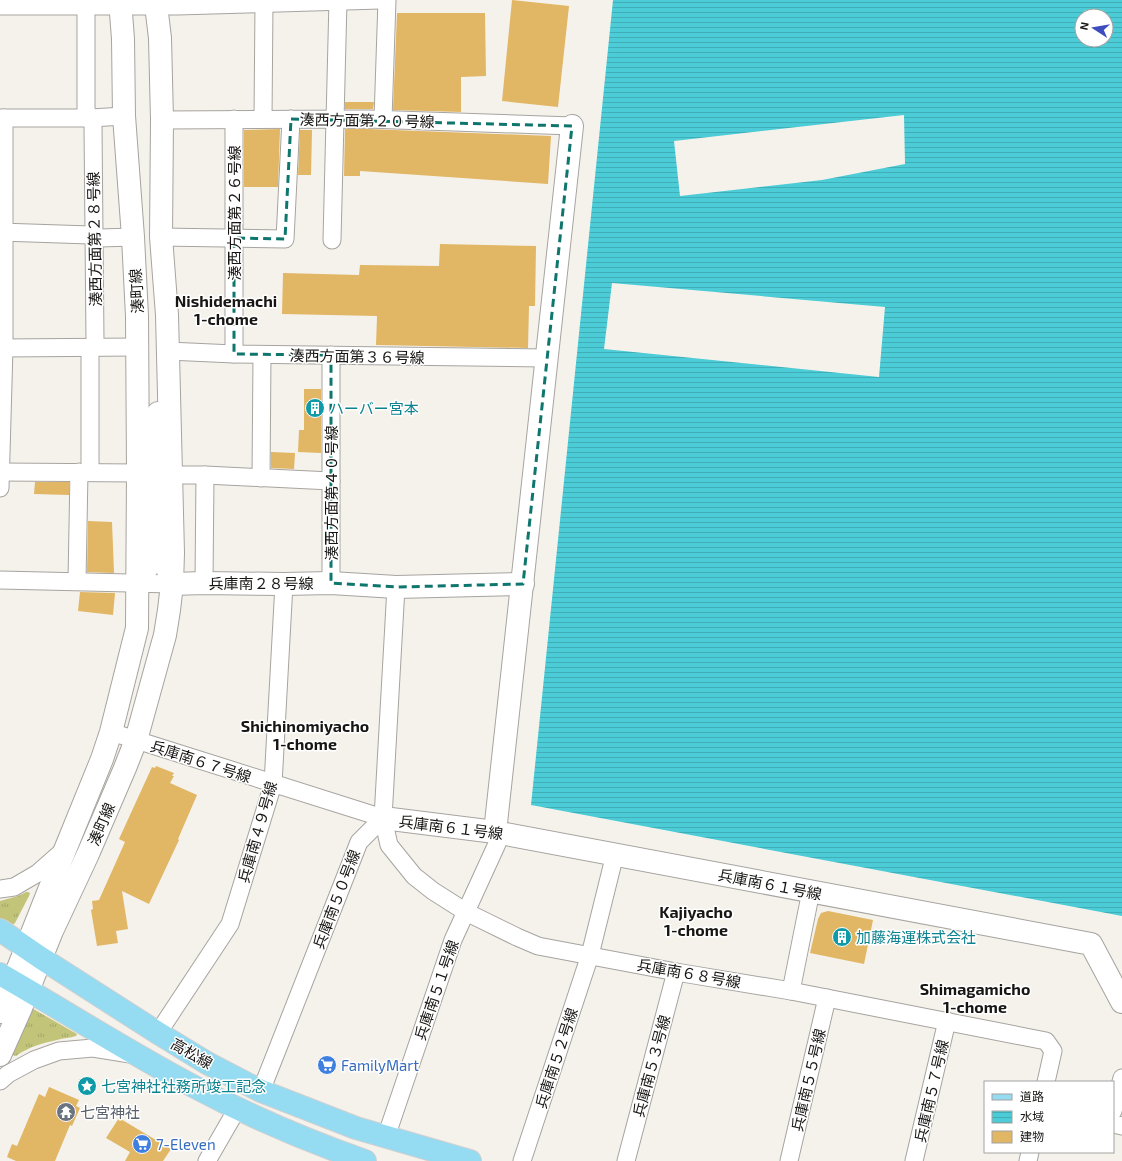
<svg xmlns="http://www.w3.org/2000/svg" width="1122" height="1161" font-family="'Exo 2','Noto Sans JP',sans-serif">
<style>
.grass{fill:url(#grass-tufts)}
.water{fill:url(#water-rules);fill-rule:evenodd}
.building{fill:#e1b664}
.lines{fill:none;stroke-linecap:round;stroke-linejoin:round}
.minor-casing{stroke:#a7a4a0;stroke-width:19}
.tertiary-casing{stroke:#a7a4a0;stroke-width:24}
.primary-casing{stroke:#d1d0d0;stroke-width:24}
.minor{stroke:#fff;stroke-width:17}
.tertiary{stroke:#fff;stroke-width:22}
.primary{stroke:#95dbf1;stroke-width:22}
.marked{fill:none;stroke:#0f766e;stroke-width:3;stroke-dasharray:8 5;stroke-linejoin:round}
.labels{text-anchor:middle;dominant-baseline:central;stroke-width:3;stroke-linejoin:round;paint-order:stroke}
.street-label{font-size:15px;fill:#171614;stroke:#fff}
.culture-label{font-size:15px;fill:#0d838f;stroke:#fff;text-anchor:start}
.shop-label{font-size:15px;fill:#366cbe;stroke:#fff;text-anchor:start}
.worship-label{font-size:15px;fill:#5b616d;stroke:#fff;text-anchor:start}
.neighbourhood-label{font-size:16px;font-weight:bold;fill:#171614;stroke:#fff}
</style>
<defs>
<pattern id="grass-tufts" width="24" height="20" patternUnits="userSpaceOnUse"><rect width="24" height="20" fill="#c1c479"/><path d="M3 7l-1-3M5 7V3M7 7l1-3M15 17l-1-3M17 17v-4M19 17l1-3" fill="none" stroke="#a5a868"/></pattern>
<pattern id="water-rules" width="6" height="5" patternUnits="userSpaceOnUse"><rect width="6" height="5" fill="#4bccd6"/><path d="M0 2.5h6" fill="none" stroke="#41aeb7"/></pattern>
</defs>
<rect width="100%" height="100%" fill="#f5f2ec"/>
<!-- grass -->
<g class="grass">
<polygon points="26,892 28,892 30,893 29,896 15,923 11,926 0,919 0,901 18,896"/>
<path d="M 30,1007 L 77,1034 L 76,1036 C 70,1038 63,1038 57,1040 C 43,1043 28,1047 16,1056 L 9,1054 Z"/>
</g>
<!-- water -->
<path class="water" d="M 613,0 L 1122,0 L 1122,916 L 531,805 ZM 1082,16 L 1106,16 L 1106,40 L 1082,40 ZM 904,115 L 905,164 L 822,180 L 680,196 L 674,141 ZM 612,283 L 885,307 L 879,377 L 604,349 Z"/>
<!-- building -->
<g class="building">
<polygon points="512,0 569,6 558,107 502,101"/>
<polygon points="397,13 485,13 486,76 461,77 461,112 393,110"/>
<polygon points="345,102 374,102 373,109 345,109"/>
<polygon points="280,129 278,187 244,187 244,130"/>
<polygon points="345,129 368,129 551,136 548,184 360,171 360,176 344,176"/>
<polygon points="300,130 312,130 311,175 298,175"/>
<polygon points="440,244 536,246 535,306 529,306 528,348 376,345 377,316 282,314 283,273 359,275 360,265 439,266"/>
<polygon points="304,389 321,389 321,453 298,452 299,430 304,430"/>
<polygon points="271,452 295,453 294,469 271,468"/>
<polygon points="35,482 69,482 69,495 34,494"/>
<polygon points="88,521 112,522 114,573 87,572"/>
<polygon points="80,592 115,593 113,615 78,611"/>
<polygon points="156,766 174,773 172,776 174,776 170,783 197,795 178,839 179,840 149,904 122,891 128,929 116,931 118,943 97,946 91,910 93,909 92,901 99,900 125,842 119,839 152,767 155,768"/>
<polygon points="828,911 873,920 864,964 810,953 818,919 821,913"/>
<polygon points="49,1087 79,1100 76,1106 80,1108 72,1126 70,1125 55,1161 16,1161 7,1157 12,1144 17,1146 39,1094 45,1097"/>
<polygon points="119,1118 171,1149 163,1161 125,1161 130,1152 106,1138"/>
</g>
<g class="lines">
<!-- minor casing -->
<g class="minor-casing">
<g id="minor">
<polyline points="0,6 177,6 380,0"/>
<polyline points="86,6 86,111 91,118 93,126 95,342 90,352 90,472"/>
<polyline points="0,118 91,118 124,116"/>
<polyline points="234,119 234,354"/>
<polyline points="263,119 264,3"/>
<polyline points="383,119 387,0"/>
<polyline points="162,120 368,119 572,126"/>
<polyline points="0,232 90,235 100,238 133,237"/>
<polyline points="161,237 285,239 291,119"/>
<polyline points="332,240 338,0"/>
<polyline points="0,348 138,347"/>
<polyline points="168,351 234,354 547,358"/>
<polyline points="0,472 138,473"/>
<polyline points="171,475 205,475 331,481"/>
<polyline points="261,478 262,355"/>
<polyline points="0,488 4,348 4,118"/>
<polyline points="0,580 172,584"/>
<polyline points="77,581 79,472"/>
<polyline points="204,583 205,475"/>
<polyline points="331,583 331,355"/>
<polyline points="396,587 383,818 389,845 414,876 433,891 466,912 517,937 538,946 676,972 791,991 1046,1041 1053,1051 1046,1082"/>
<polyline points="111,732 383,818"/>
<polyline points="0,889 14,887 38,873 63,851"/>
<polyline points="791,991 811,891"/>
<polyline points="158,1033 230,924 273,784 284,584"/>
<polyline points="0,1081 8,1074 34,1060 59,1051 93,1048 130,1054"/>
<polyline points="261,1091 359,842 383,818"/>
<polyline points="1113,1111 1122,1078"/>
<polyline points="1113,1124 1122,1126"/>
<polyline points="386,1137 453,940 496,846 498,841 495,832"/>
<polyline points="207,1161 237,1109"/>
<polyline points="522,1161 590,955 615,854"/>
<polyline points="626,1161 676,972"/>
<polyline points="789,1161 827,998"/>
<polyline points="914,1161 947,1021"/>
<polyline points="1028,1161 1030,1152"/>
</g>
</g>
<!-- tertiary casing -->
<g class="tertiary-casing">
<g id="tertiary">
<polyline points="168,571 172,584 204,583 284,584 331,583 396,587 523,584"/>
<polyline points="138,583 156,553 153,458 158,413"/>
<polyline points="383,818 495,832 1091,944 1122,1002"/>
<polyline points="495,832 572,126"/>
<polyline points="0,1012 13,981 65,850 102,759 111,732 137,628 138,473 137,316 133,237 124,116 123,39 120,0"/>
<polyline points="0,1055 21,1008 52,931 88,854 125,768 136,740 165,635 169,610 172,584 173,553 167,315 161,237 162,120 160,38 156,5 154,0"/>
</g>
</g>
<!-- primary casing -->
<g class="primary-casing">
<g id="primary">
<polyline points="0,930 41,958 158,1033 207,1063 261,1091 356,1128 470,1161"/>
<path d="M 0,974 C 63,1010 125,1050 189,1084 C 245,1114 305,1140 365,1161"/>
</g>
</g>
<!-- minor -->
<use href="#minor" class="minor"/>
<!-- tertiary -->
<use href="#tertiary" class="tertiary"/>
<!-- primary -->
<use href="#primary" class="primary"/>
</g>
<!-- marked area -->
<path class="marked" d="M 291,119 L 572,126 L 523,584 L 396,587 L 331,583 L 331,355 L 234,354 L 234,238 L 285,239 Z"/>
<!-- icons -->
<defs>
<g id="building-disc" transform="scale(1)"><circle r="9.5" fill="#0f9aa8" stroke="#fff"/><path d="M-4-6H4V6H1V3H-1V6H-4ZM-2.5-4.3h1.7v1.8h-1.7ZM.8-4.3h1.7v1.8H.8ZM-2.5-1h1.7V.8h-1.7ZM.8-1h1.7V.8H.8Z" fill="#fff"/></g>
<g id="supermarket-disc" transform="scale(1)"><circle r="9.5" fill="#3f7fe0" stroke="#fff"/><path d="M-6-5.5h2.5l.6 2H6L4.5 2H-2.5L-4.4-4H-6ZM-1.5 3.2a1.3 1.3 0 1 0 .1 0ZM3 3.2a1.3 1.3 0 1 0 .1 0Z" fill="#fff"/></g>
<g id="sight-disc" transform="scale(1)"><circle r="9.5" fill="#0f9aa8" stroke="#fff"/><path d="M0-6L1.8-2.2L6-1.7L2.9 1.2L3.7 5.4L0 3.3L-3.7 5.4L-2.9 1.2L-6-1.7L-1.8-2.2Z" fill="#fff"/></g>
<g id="temple-disc" transform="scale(1)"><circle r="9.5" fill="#6b7280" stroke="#fff"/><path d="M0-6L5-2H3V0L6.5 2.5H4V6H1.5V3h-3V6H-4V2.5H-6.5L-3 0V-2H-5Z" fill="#fff"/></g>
</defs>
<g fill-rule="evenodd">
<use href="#building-disc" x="315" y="408"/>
<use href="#building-disc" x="842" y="937"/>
<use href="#supermarket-disc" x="327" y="1065"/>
<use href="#sight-disc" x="87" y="1086"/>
<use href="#temple-disc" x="66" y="1112"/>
<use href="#supermarket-disc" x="142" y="1144"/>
</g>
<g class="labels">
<!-- street labels -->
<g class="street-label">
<text transform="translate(367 120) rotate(1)">湊西方面第２０号線</text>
<text transform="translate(234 213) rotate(-90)">湊西方面第２６号線</text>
<text transform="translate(94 239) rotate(-91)">湊西方面第２８号線</text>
<text transform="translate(136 291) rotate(-93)">湊町線</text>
<text transform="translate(357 356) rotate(1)">湊西方面第３６号線</text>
<text transform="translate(331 493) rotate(-90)">湊西方面第４０号線</text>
<text x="261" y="583">兵庫南２８号線</text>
<text transform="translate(201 761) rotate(18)">兵庫南６７号線</text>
<text transform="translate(101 824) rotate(-67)">湊町線</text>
<text transform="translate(451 827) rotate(7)">兵庫南６１号線</text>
<text transform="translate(257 832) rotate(-74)">兵庫南４９号線</text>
<text transform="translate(770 884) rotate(11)">兵庫南６１号線</text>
<text transform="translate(336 899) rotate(-69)">兵庫南５０号線</text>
<text transform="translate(689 973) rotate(10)">兵庫南６８号線</text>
<text transform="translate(436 990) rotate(-71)">兵庫南５１号線</text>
<text transform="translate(192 1053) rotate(30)">高松線</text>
<text transform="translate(556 1058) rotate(-72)">兵庫南５２号線</text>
<text transform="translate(651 1066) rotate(-75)">兵庫南５３号線</text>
<text transform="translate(808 1080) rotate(-77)">兵庫南５５号線</text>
<text transform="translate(931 1091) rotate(-77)">兵庫南５７号線</text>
</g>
<!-- culture labels -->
<g class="culture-label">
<text x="329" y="408">ハーバー宮本</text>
<text x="856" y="937">加藤海運株式会社</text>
<text x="101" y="1086">七宮神社社務所竣工記念</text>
</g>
<!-- shop labels -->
<g class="shop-label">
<text x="341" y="1065">FamilyMart</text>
<text x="156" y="1144">7-Eleven</text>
</g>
<!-- worship labels -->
<g class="worship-label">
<text x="80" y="1112">七宮神社</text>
</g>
<!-- neighbourhood labels -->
<g class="neighbourhood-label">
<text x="226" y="300">Nishidemachi<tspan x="226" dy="18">1-chome</tspan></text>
<text x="305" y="725">Shichinomiyacho<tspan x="305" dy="18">1-chome</tspan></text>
<text x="696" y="911">Kajiyacho<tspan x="696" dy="18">1-chome</tspan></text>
<text x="975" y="988">Shimagamicho<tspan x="975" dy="18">1-chome</tspan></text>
</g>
</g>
<!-- legend -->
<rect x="984" y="1081" width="130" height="72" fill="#ffffff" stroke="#a2a2a1"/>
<rect x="992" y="1094" width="20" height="6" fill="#95dbf1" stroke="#a2a2a1"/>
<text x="1020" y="1101" font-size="12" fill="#171614">道路</text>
<rect x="992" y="1111" width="20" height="12" fill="url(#water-rules)" stroke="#a2a2a1"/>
<text x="1020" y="1121" font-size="12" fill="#171614">水域</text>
<rect x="992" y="1131" width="20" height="12" fill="#e1b664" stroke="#a2a2a1"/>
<text x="1020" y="1141" font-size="12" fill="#171614">建物</text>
<!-- north arrow -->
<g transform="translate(1094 28) rotate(282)"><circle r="19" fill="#ffffff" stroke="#a2a2a1"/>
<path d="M0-3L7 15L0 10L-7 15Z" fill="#3d4dc0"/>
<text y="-6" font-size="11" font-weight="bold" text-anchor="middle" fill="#171614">N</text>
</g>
</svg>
